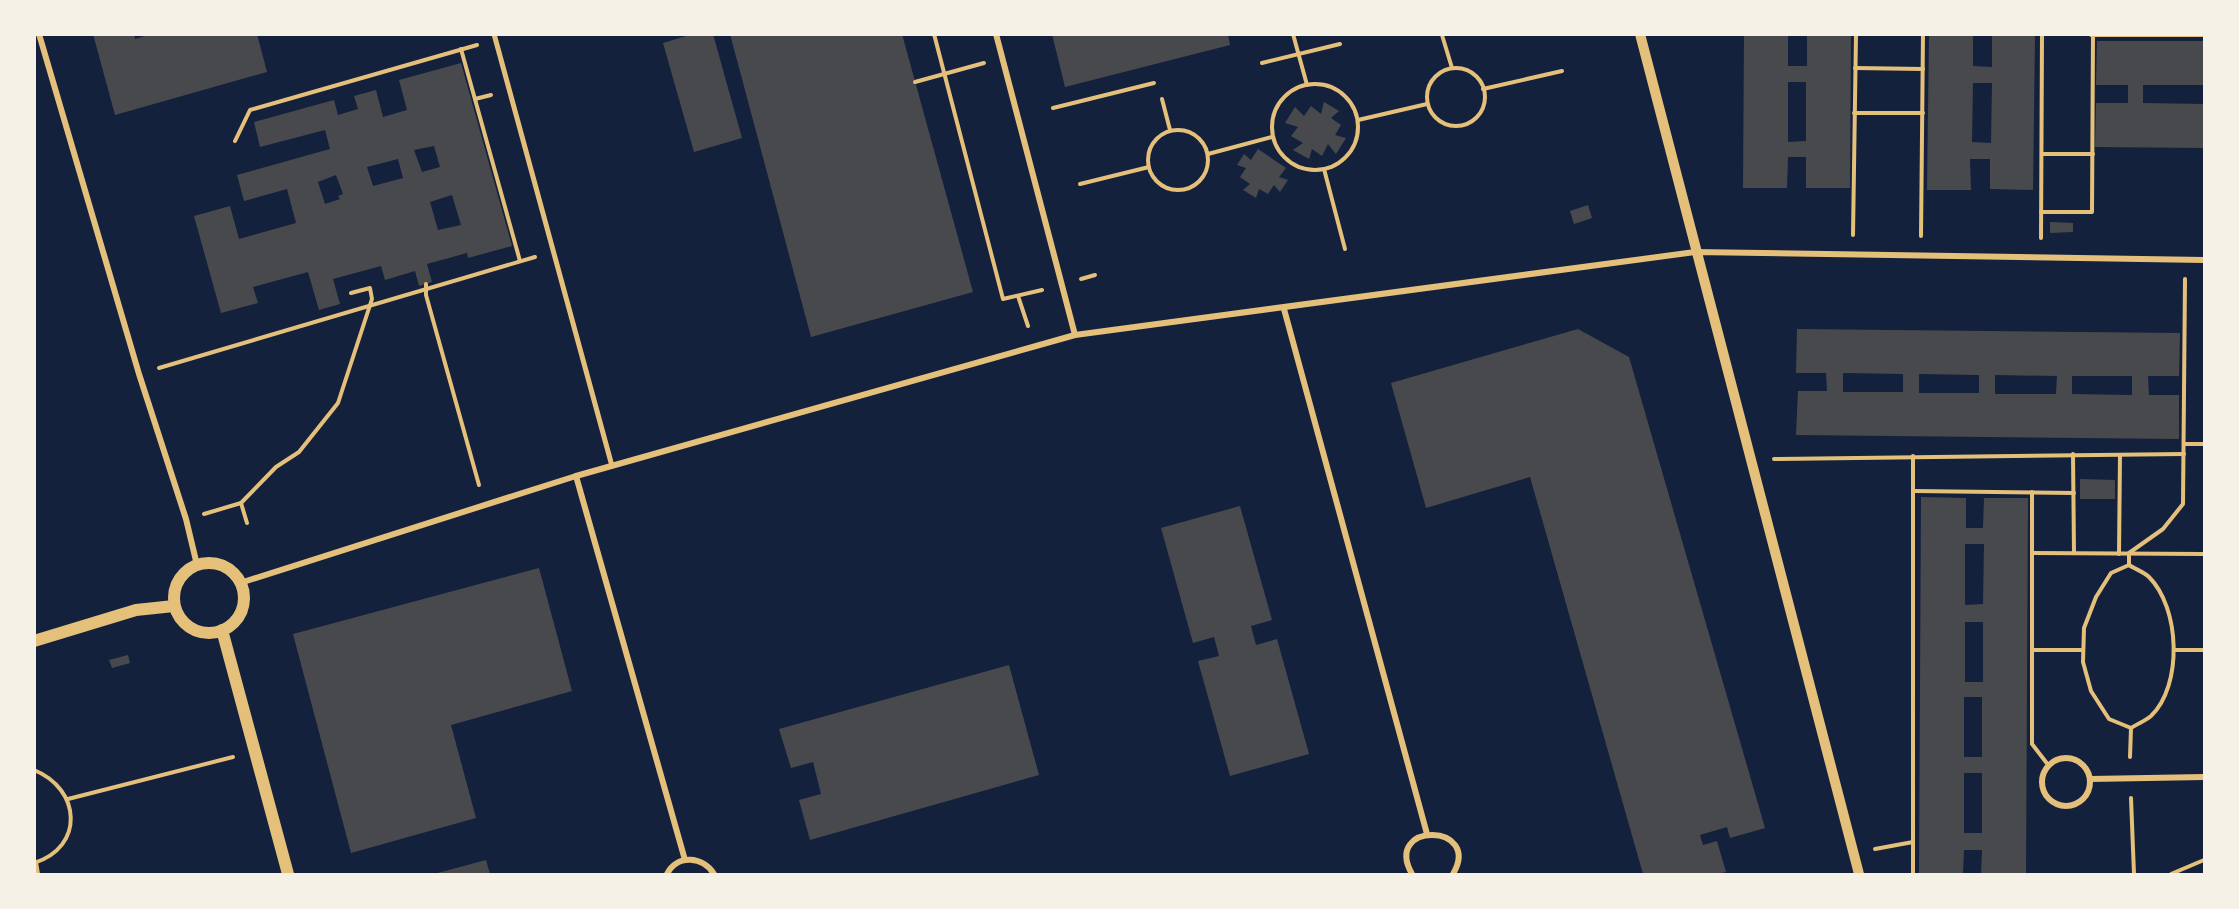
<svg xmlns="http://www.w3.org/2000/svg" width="2239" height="909" font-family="'Golos Text',sans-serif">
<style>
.building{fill:#48494c;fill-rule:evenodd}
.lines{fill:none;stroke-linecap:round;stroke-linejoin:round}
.path{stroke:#e5c07b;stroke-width:4}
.pedestrian{stroke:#e5c07b;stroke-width:5}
.minor{stroke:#e5c07b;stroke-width:6}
.tertiary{stroke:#e5c07b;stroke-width:10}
.secondary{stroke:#e5c07b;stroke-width:12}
</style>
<rect width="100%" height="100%" fill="#14213d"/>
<!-- building -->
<g class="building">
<polygon points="93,34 134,34 135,39 152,34 257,34 267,72 115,115"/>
<polygon points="693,34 713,34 742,138 694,152 663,43"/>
<polygon points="730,34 902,34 973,292 811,337"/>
<polygon points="1052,34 1228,34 1230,45 1065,87"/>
<path d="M 1744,34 L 1788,34 L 1788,66 L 1807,66 L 1807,34 L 1851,34 L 1850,188 L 1806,188 L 1806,157 L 1788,157 L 1787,188 L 1743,188 ZM 1788,82 L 1806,82 L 1806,141 L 1788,142 Z"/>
<path d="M 1929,34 L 1973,34 L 1973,66 L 1992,67 L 1992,34 L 2035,34 L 2033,190 L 1990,189 L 1990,159 L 1970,159 L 1971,190 L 1927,190 ZM 1973,83 L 1992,83 L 1991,143 L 1972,142 Z"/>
<polygon points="2097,41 2204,41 2204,85 2143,85 2143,103 2204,104 2204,148 2095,147 2096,103 2128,103 2128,85 2096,85"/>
<path d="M 461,63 L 512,246 L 468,258 L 467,253 L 427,264 L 432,282 L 419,286 L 415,271 L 385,280 L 381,266 L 333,279 L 340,304 L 319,310 L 308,272 L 253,287 L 258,303 L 221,313 L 194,216 L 230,206 L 239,239 L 296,223 L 287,189 L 244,201 L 237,175 L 330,149 L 325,130 L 260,147 L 254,122 L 334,100 L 338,115 L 358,109 L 354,96 L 376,90 L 383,117 L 407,110 L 399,80 ZM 434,146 L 440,167 L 422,172 L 414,150 ZM 398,159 L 403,178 L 373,186 L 367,167 ZM 336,175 L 343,194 L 338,196 L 340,199 L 325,204 L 318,182 ZM 452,195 L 461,225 L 438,230 L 430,202 Z"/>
<polygon points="1324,102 1339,111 1331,118 1341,125 1335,135 1346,138 1336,154 1328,144 1322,156 1312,149 1309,159 1293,150 1303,143 1291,136 1298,127 1285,123 1295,107 1304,116 1311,106 1321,114"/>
<polygon points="1258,149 1286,168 1279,177 1288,180 1280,192 1274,185 1268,194 1259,189 1256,198 1243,190 1250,184 1240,177 1246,168 1237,165 1244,154 1251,160"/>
<polygon points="1588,205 1592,218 1574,224 1570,211"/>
<polygon points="2050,222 2073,223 2073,232 2050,233"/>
<polygon points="1578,329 1629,357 1765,828 1730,838 1727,827 1700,835 1703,845 1717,841 1726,872 1716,874 1643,874 1530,477 1426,508 1391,383"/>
<path d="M 1797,329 L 2180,333 L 2179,376 L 2148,376 L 2149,395 L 2179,395 L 2179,439 L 1796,435 L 1798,391 L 1827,391 L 1826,373 L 1796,373 ZM 1843,373 L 1903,374 L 1903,392 L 1843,392 ZM 1919,374 L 1979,375 L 1979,393 L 1919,393 ZM 1995,375 L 2057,376 L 2056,394 L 1995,394 ZM 2072,376 L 2132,376 L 2132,395 L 2072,394 Z"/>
<polygon points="2080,479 2115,480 2115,499 2080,499"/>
<path d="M 1921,497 L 1966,498 L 1966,528 L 1983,528 L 1984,498 L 2028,498 L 2026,874 L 1981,874 L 1982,850 L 1964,850 L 1963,874 L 1919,874 ZM 1965,544 L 1984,544 L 1983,604 L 1965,605 ZM 1965,622 L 1983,622 L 1983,682 L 1965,682 ZM 1964,697 L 1982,697 L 1982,757 L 1964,757 ZM 1964,773 L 1982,773 L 1982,833 L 1964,833 Z"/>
<polygon points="1240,506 1272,620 1251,626 1256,645 1277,639 1309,754 1230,776 1198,661 1219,656 1214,637 1193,643 1161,528"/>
<polygon points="539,568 572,691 451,725 476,818 351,853 293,634"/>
<polygon points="128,655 130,663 112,668 109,660"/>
<polygon points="1009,665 1039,775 810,840 799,800 821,794 813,762 791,768 779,729"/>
<polygon points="486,860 490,874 434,874"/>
</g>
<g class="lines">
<!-- path -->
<g class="path">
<polyline points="934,34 1003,299 1042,290"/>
<polyline points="1293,34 1307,85"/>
<polyline points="1442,35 1452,68"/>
<polyline points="2091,35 2204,35"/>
<polyline points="461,49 520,261"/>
<polyline points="1262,63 1340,44"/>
<polyline points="1855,68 1923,69"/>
<circle cx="1456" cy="97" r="29"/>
<polyline points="915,82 984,63"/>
<circle cx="1315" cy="127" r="43"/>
<polyline points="1483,89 1562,71"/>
<polyline points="475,99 491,95"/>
<polyline points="1162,99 1170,130"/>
<polyline points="1053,108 1154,83"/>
<polyline points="1854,113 1923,113"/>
<polyline points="1358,120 1427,104"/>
<circle cx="1178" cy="160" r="30"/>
<polyline points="235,141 250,110 477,45"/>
<polyline points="1208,154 1272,137"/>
<polyline points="2042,154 2093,154"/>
<polyline points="1324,169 1345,249"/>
<polyline points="1080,184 1149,167"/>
<polyline points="2041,212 2092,212 2093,35"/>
<polyline points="1853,235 1856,34"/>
<polyline points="1921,236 1923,34"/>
<polyline points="2041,238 2042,34"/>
<polyline points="1081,279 1095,275"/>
<polyline points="426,284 426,295 479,485"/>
<polyline points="1018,296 1028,326"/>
<polyline points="159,368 535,257"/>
<polyline points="2184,444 2204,444"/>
<polyline points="2073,454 2074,553"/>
<polyline points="1774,459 2184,454"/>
<polyline points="1914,491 2074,493"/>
<polyline points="2032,492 2032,744 2049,766"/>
<polyline points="241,503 247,523"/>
<polyline points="204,514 241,503 276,467 299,452 338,403 372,299 370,288 351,293"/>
<polyline points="2033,553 2204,554"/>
<polyline points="2119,554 2120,455"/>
<path d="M 2129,565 C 2135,569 2144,572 2149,577 C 2180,608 2183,685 2151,716 C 2145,721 2137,724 2131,728 L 2109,719 L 2091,691 L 2083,662 L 2084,628 L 2096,597 L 2111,573 Z"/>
<polyline points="2129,565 2129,553 2163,529 2183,504 2185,279"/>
<polyline points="2033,650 2083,650"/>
<polyline points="2174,650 2204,650"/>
<polyline points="2130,757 2131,728"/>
<path d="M 34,770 C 81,789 85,847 34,863"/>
<polyline points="2131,798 2134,874"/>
<polyline points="68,799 233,757"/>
<polyline points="1875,849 1913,842"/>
<polyline points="36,862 38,874"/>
<polyline points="1913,874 1913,456"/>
<polyline points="2171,874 2204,860"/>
</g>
<!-- pedestrian -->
<polyline class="pedestrian" points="494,34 612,466"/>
<!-- minor -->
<g class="minor">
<polyline points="39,34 139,374 186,519 197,565"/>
<polyline points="996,34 1075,335"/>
<polyline points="1284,309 1427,834"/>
<polyline points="576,476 685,860"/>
<polyline points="240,583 576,476 1075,335 1695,252 2204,260"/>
<circle cx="2066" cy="782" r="24"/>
<polyline points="2090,779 2204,777"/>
<path d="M 667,874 C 677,854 703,856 714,874"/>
<path d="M 1412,874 C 1382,821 1483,823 1453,874"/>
</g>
<!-- tertiary -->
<polyline class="tertiary" points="1640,34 1859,874"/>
<!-- secondary -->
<g class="secondary">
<circle cx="209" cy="598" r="35"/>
<polyline points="222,630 288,874"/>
<polyline points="34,641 136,610 174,606"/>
</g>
</g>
<!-- border -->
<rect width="2239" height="909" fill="none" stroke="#f6f1e7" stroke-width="72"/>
</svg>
